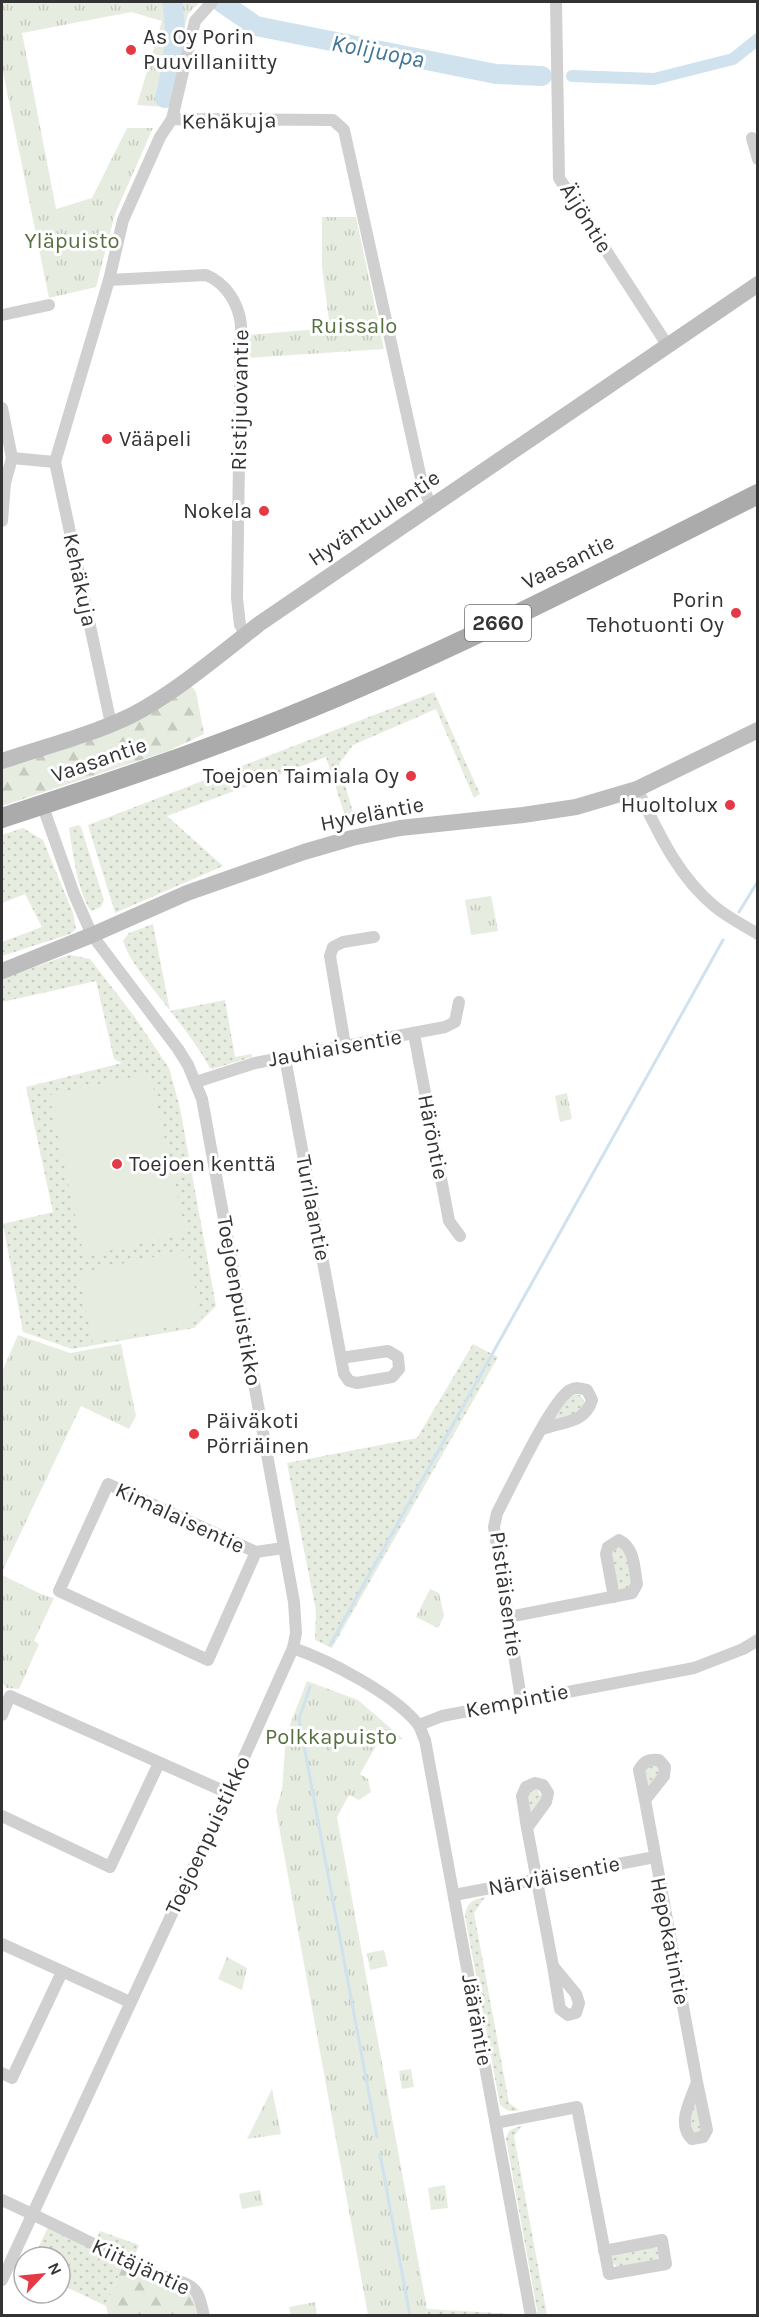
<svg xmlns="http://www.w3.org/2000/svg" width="759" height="2317" font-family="Karla,sans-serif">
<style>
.grass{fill:url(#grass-dots)}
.forest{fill:url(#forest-firs)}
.park{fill:url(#park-tufts)}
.pitch{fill:#e6ecdf}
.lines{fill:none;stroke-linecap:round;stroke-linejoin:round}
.stream{stroke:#cfe2ee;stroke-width:3}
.canal{stroke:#cfe2ee;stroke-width:12}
.river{stroke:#cfe2ee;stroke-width:20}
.street{stroke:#d0d0d0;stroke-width:12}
.secondary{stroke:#bdbdbd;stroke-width:16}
.primary{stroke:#ababab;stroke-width:20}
.poi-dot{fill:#e63946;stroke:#fff;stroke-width:2}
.labels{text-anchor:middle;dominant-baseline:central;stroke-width:6;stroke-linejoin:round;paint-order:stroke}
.shield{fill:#fff;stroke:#707070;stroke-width:1.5}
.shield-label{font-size:21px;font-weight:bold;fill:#333}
.poi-label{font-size:22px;fill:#333;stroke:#fff;text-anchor:start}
.street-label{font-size:22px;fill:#333;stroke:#fff}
.park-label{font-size:22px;fill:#56703f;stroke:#fff}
.water-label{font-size:24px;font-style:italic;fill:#3f7597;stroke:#fff}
</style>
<defs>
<pattern id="grass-dots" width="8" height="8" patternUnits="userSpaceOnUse" patternTransform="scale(1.5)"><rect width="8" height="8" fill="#e6ecdf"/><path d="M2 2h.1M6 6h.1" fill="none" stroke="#c6cbc0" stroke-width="1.8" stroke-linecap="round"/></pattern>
<pattern id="forest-firs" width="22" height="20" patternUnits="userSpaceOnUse" patternTransform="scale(1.5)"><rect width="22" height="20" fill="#e6ecdf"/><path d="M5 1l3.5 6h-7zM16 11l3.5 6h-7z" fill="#c6cbc0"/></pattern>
<pattern id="park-tufts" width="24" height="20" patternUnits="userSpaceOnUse" patternTransform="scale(1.5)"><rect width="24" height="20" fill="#e6ecdf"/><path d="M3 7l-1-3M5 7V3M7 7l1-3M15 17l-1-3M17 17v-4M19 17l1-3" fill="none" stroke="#c6cbc0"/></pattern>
</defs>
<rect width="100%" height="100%" fill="#fff"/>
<!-- grass -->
<g class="grass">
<polygon points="434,692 480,794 474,798 436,709 353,745 339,764 355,819 348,825 326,757 167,816 223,866 115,913 88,825"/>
<path d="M 78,825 L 81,827 L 104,900 L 101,907 L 91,911 C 77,890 73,853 69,828 Z"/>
<polygon points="23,828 43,840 73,913 76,929 70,934 2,956 2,942 42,927 25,894 2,903 2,835"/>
<path d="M 153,924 L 170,1011 L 225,1000 L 235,1057 L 252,1054 L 252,1057 L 212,1069 L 210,1068 C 193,1037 168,1009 147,981 C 137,968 128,956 123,941 L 129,933 Z"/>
<polygon points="69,955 90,959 134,1016 169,1068 180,1108 216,1306 194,1328 72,1349 23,1332 3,1224 53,1212 26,1087 122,1063 114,1059 96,981 2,1002 2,978"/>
<polygon points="473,1344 498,1357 332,1648 315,1640 316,1611 287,1463 417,1438"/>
<path d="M 574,1395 L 580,1395 L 584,1400 L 584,1408 C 576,1416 563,1418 553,1419 L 565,1400 Z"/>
<path d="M 617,1546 L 623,1547 C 630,1556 633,1576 631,1587 L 620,1590 C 614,1581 610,1561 613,1550 Z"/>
<polygon points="654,1763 661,1769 648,1791 645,1768"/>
<polygon points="533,1789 538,1790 542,1798 532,1814 529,1813 528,1792"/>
<path d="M 485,1897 L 474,1913 L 509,2103 L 519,2110 C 510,2112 507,2111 500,2105 L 465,1916 C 467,1902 472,1900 485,1897 Z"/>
<polygon points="696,2102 702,2130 699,2134 691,2133 688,2116"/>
<path d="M 522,2126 L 514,2136 L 547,2315 L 538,2315 L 506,2139 C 508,2129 513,2128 522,2126 Z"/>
<polygon points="48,2227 124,2263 106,2306 60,2284 60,2257 34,2257"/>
<polygon points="100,2231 139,2245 135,2255 97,2238"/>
<polygon points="653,2246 659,2250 660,2257 658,2260 618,2268 612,2262 612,2256 618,2252"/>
<polygon points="427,2309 513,2314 513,2315 428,2315"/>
</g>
<!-- forest -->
<g class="forest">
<polygon points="187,687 192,687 196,692 204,734 168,751 2,806 2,769 123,728"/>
<polygon points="124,2263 178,2286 193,2297 200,2315 108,2315 106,2306"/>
</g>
<!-- park -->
<g class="park">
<polygon points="2,2 200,2 188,14 165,107 137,105 162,21 131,12 22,33 56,209 92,198 127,128 153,128 115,214 96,287 49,298 2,67"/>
<polygon points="322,217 356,217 384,349 247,358 247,335 330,328 322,267"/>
<polygon points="491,896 498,931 471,935 465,900"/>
<polygon points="567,1093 572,1119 560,1122 555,1096"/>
<polygon points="18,1335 70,1353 121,1344 136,1416 129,1429 81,1406 2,1572 2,1372"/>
<polygon points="2,1575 43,1595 54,1598 34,1641 39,1644 19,1689 6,1688 2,1682"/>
<polygon points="430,1589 439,1593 444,1616 438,1628 416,1617"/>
<polygon points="307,1681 358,1700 403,1739 376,1746 360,1774 368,1779 371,1792 359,1800 349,1795 337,1817 428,2315 368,2315 276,1810 282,1790 286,1735"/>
<polygon points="384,1950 388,1966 370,1970 367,1953"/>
<polygon points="227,1957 247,1968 242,1990 218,1979"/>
<polygon points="411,2069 414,2087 402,2089 399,2071"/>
<polygon points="272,2089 281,2134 247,2139"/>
<polygon points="445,2185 448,2208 431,2210 428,2188"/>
<polygon points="260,2190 263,2205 242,2209 239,2194"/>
<polygon points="315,2302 317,2315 291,2315 289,2307"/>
</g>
<!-- pitch -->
<g class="pitch">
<polygon points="150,1073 186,1234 84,1256 49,1095"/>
<polygon points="187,1250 202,1320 93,1343 78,1273"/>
</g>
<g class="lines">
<!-- stream -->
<g class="stream">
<polyline points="739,912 758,881"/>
<polyline points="330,1645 723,940"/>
<polyline points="310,1687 299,1719 377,2137"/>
<polyline points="380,2154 410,2316"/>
</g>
<!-- canal -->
<polyline class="canal" points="572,76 654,79 733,59 758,39"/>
<!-- river -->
<g class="river">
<polyline points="221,2 256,26 496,74 542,76"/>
<path d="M 165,98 C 173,69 178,31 172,2"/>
</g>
<!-- street -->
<g class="street">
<polyline points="556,2 559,178 668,346"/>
<polyline points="172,119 195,21 212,2"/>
<polyline points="752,138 758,159"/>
<path d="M 109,280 L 206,275 C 226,283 239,304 241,325 L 237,598 L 240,625 L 246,635"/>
<polyline points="2,315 49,305"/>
<polyline points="2,408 12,458 5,483 2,521"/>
<polyline points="12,458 55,462"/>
<polyline points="111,724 55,462 109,280 123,220 160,137 172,119 333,120 344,130 422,483 431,507"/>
<path d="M 637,789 C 658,832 677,875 714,906 C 727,917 743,925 758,934"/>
<polyline points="414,1034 449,1221 460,1236"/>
<polyline points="345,1045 330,956 333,947 343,942 374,937"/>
<polyline points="285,1058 341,1358 344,1374 349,1381 357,1383 392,1377 399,1369 398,1357 388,1351 341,1358"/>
<polyline points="196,1082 255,1063 445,1027 455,1022 459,1002"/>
<polyline points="256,1552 208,1660 59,1591 108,1484 256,1552 283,1548"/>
<path d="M 508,1617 L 632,1593 L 637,1584 C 634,1568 635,1548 619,1540 L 608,1547 L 606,1554 L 614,1597"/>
<path d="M 293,1648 C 330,1661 392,1693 417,1723 C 421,1728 422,1734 425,1740 L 531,2316"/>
<path d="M 521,1699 L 494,1527 L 497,1513 C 510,1489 551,1401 570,1390 C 576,1387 580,1388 587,1390 L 592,1400 C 584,1424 564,1421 543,1429"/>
<polyline points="2,1715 10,1696 228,1793"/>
<polyline points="419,1725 442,1716 694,1668 743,1649 758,1640"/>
<path d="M 645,1800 L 639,1770 C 644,1761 649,1759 659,1760 L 665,1767 L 664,1776 L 645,1800 L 697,2082 C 691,2100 676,2124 692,2139 L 703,2137 L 707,2130 L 697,2082"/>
<polyline points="2,1816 110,1867 159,1763"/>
<polyline points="527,1828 522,1796 526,1787 535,1783 543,1785 548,1793 546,1802 527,1828 553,1966 576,1994 579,2003 576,2013 568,2015 560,2009 553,1966"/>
<polyline points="454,1895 655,1857"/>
<polyline points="2,1944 130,2002"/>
<polyline points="2,2073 12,2078 62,1972"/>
<polyline points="496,2123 577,2107 609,2274 666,2264 662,2240 604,2251"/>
<path d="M 2,2200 C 52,2223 101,2248 152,2272 C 165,2279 189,2280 197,2293 C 201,2299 202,2309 204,2316"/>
<polyline points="2,2280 228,1793 293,1648 296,1633 294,1602 202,1099 188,1065 178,1049 92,935 74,894 42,804"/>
</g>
<!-- secondary -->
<g class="secondary">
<path d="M 2,761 C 43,747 88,736 128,717 C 171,696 221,654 259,624 L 758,284"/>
<polyline points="2,971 92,935 187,893 304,852 352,838 400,828 523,815 576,807 637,789 758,730"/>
</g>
<!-- primary -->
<path class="primary" d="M 2,818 C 96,787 191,756 283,719 C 446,654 601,573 758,494"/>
</g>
<!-- markers -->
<g class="poi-dot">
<circle cx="131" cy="50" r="6"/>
<circle cx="107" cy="439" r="6"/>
<circle cx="264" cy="511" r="6"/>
<circle cx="736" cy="613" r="6"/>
<circle cx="411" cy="776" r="6"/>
<circle cx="730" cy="805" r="6"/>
<circle cx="117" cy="1164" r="6"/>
<circle cx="194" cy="1434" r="6"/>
</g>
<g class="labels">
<!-- shield labels -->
<rect class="shield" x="465" y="605" width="66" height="36" rx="4.5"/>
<g class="shield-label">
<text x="498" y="623">2660</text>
</g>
<!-- poi labels -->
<g class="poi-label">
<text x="143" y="37">As Oy Porin<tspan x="143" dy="25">Puuvillaniitty</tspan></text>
<text x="119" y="439">Vääpeli</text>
<text x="252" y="511" text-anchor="end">Nokela</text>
<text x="724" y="600" text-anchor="end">Porin<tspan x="724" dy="25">Tehotuonti Oy</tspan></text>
<text x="399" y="776" text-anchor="end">Toejoen Taimiala Oy</text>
<text x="718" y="805" text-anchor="end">Huoltolux</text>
<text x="129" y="1164">Toejoen kenttä</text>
<text x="206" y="1421">Päiväkoti<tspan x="206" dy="25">Pörriäinen</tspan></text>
</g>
<!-- street labels -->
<g class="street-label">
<text transform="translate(229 121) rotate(-1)">Kehäkuja</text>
<text transform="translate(586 218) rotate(58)">Äijöntie</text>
<text transform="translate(240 400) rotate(-89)">Ristijuovantie</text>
<text transform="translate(374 518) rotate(-34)">Hyväntuulentie</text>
<text transform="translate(568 562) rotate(-26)">Vaasantie</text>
<text transform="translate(80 580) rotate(78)">Kehäkuja</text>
<text transform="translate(99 760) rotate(-19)">Vaasantie</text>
<text transform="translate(372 814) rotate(-11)">Hyveläntie</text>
<text transform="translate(335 1048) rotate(-10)">Jauhiaisentie</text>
<text transform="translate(433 1137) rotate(79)">Häröntie</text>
<text transform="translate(313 1208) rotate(79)">Turilaantie</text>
<text transform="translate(239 1301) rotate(80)">Toejoenpuistikko</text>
<text transform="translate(180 1518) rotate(25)">Kimalaisentie</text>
<text transform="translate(506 1594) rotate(82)">Pistiäisentie</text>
<text transform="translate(517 1701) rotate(-11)">Kempintie</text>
<text transform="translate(208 1835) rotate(-65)">Toejoenpuistikko</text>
<text transform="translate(554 1876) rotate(-11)">Närviäisentie</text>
<text transform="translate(670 1941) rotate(79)">Hepokatintie</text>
<text transform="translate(477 2020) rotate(80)">Jääräntie</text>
<text transform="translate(141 2267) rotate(25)">Kiitäjäntie</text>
</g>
<!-- park labels -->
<g class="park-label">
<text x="72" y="241">Yläpuisto</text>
<text x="354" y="326">Ruissalo</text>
<text x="331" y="1737">Polkkapuisto</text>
</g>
<!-- water labels -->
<g class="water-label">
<text transform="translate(378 51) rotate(11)">Kolijuopa</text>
</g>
</g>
<!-- border -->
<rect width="759" height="2317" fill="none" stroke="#333333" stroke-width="6"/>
<!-- north arrow -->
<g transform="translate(42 2275) rotate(64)"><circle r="28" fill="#ffffff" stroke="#adadad" stroke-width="1.5"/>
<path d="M0-4.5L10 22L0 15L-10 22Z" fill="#e63946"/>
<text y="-9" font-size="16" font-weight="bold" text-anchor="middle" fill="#333333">N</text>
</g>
</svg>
